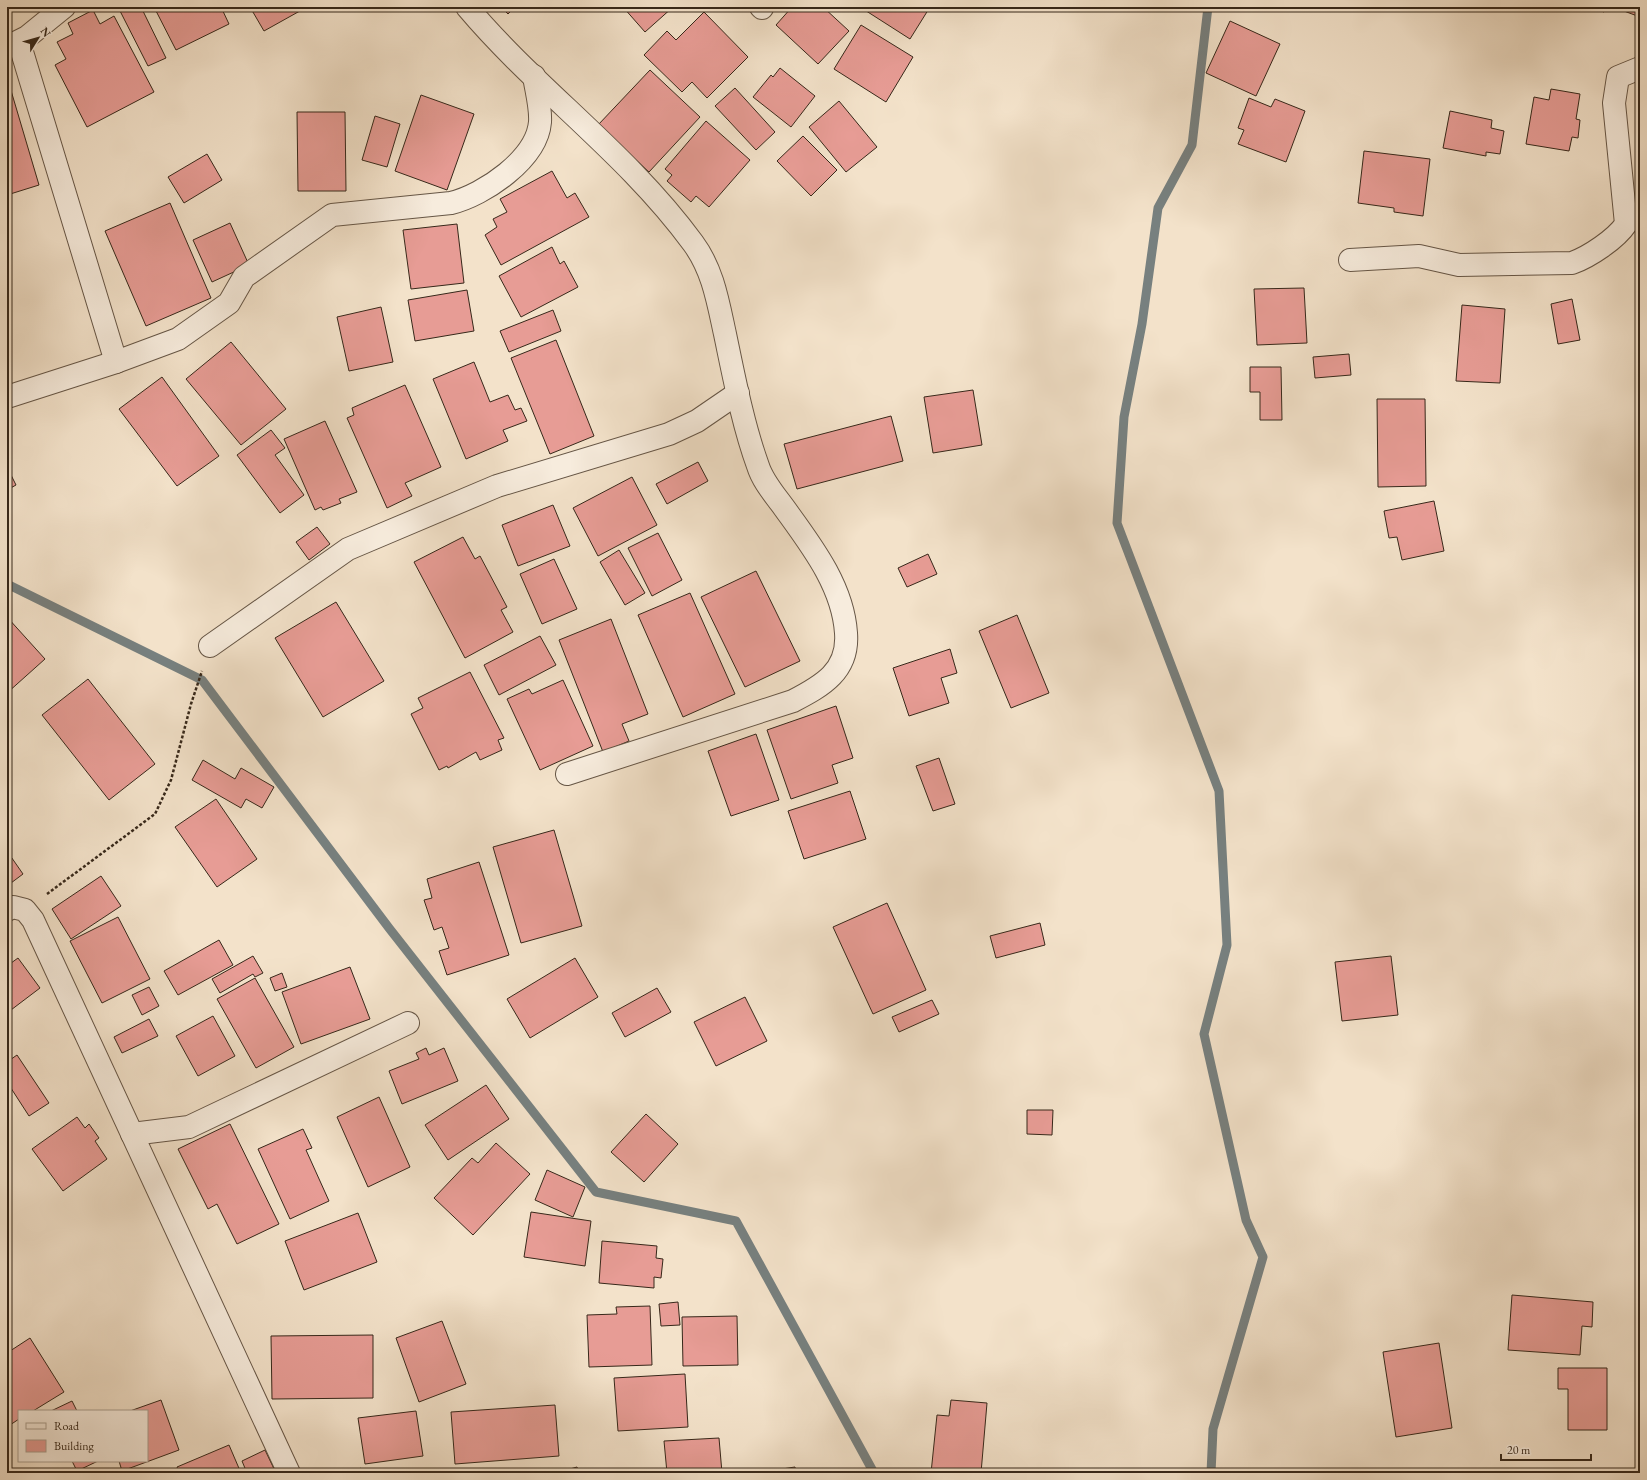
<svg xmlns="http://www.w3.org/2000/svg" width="1647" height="1480" font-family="'EB Garamond',serif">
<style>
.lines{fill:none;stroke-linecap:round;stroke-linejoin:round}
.stream{stroke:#77807f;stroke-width:9}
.building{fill:#e79c95;stroke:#37281a}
.minor-casing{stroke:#665646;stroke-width:24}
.path{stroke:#37281a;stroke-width:2.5;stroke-dasharray:3 2;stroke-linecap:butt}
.minor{stroke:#f7ecdd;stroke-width:22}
</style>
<rect width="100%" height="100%" fill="#f3e2ca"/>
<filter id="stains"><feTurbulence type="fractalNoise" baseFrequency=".005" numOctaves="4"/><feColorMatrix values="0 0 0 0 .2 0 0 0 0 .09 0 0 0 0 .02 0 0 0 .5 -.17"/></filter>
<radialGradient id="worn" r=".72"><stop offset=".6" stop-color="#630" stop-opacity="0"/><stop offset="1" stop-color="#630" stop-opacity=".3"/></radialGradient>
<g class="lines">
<!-- stream -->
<g class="stream">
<polyline points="1208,7 1192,145 1158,208 1142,324 1124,417 1117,523 1219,791 1227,945 1204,1034 1246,1220 1263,1257 1213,1429 1211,1473"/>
<polyline points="7,584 202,680 389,928 596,1192 736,1221 874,1473"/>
</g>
</g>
<!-- building -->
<g class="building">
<polygon points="118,7 141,7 166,58 148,66"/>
<polygon points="154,7 221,7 229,24 176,50"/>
<polygon points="250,7 307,7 264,31"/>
<polygon points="501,7 515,7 508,14"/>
<polygon points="623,7 673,7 645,32"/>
<polygon points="792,7 823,7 849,31 818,64 776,25"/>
<polygon points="860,7 930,7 910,39"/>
<polygon points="1589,7 1605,7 1604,12"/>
<polygon points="1626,7 1640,7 1640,17 1624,11"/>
<polygon points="93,10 100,24 114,16 154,92 87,127 55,65 66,59 57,42 73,34 68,23"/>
<polygon points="704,12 748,57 707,98 692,82 682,92 644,55 667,31 676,40"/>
<polygon points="1230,21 1280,44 1256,96 1206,73"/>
<polygon points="861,25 913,57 886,102 834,69"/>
<polygon points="780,68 815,96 791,127 753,97 771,75 773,77"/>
<polygon points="650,70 700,117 649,172 598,125"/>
<polygon points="7,77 39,185 7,195"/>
<polygon points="735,88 775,132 756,150 715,106"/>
<polygon points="1551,89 1580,94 1576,119 1580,120 1578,138 1572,137 1569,151 1526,144 1534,97 1549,100"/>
<polygon points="421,95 474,114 447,190 395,171"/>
<polygon points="1249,98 1271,107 1275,99 1305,111 1286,162 1238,144 1244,130 1238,128"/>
<polygon points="839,101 877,147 846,172 809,127"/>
<polygon points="1450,111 1492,120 1491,128 1504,131 1500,154 1486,152 1486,156 1443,148"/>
<polygon points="297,112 345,112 346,191 298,191"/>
<polygon points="375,116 400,124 387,167 362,160"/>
<polygon points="706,121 750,160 709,207 696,196 691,202 667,181 672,175 665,169"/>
<polygon points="803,136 837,170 811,196 777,161"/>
<polygon points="1364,151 1430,159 1423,216 1394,212 1394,208 1358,203"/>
<polygon points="207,154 222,180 184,203 168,177"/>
<polygon points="552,171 567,198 575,193 589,217 501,265 485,235 497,227 493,219 507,212 500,199"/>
<polygon points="170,203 211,298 146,326 105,231"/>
<polygon points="230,223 249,265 212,282 193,240"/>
<polygon points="457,224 464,283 411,289 403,230"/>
<polygon points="552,247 560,264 564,261 578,287 521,317 499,276"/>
<polygon points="1304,288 1307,343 1257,345 1254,289"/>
<polygon points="467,290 474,331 415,341 408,300"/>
<polygon points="1572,299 1580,340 1558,344 1551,304"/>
<polygon points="1462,305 1505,309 1500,383 1456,381"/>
<polygon points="381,307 393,362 349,371 337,317"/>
<polygon points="553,310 561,331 509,352 500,331"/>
<polygon points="556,340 594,436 550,454 511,358"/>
<polygon points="231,342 286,409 241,445 186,379"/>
<polygon points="1349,354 1351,375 1315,378 1313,357"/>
<polygon points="474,362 490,402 508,395 515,410 521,408 527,421 503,430 508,441 466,459 433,379"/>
<polygon points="1250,367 1281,367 1282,420 1260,420 1260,392 1250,392"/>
<polygon points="162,377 219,456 177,486 119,409"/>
<polygon points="405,385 441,467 405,483 412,496 387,508 347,418 354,415 352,408"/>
<polygon points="973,390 982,445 933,453 924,397"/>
<polygon points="1377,399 1425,399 1426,486 1378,487"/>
<polygon points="891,416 903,461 797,489 784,444"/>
<polygon points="325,421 357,492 339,499 341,503 323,510 321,507 315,510 284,439"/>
<polygon points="271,430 285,448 275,455 304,495 280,513 237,455"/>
<polygon points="698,462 708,481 667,504 656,484"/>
<polygon points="7,467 16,485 7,490"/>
<polygon points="632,477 657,525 598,556 573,508"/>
<polygon points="1434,501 1444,551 1402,560 1397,537 1389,538 1384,511"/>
<polygon points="553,505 570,546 518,566 502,525"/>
<polygon points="317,527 330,544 309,560 296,542"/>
<polygon points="658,533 682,580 652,596 628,548"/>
<polygon points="463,537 475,559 480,556 507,607 501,610 513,632 465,658 414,562"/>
<polygon points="619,550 645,593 625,605 600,562"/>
<polygon points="928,554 937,574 907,587 898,568"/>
<polygon points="554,559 577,609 542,624 520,574"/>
<polygon points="756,571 800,661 745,687 701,597"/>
<polygon points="690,593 735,694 683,717 638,615"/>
<polygon points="336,602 384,681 323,717 275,638"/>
<polygon points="1017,615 1049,693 1011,708 979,631"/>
<polygon points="7,617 45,659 7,693"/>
<polygon points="611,619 648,714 622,724 629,741 603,752 559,640"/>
<polygon points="540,636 556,665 499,695 484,665"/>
<polygon points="950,649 957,673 941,678 949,703 909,716 893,668"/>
<polygon points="470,672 504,738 498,740 502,750 480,760 476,752 448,768 447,766 439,770 411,714 423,708 418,698"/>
<polygon points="88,679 155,764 109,800 42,715"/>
<polygon points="563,680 593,746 540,770 507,699 529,689 532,694"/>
<polygon points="836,706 853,758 832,765 838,783 791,799 767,730"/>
<polygon points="756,734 779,800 731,816 708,751"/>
<polygon points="939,758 955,804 933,811 916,766"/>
<polygon points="203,760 235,779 241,768 274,787 262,808 246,799 241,808 192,780"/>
<polygon points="850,791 866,839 804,859 788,811"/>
<polygon points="216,799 257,859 217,887 175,827"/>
<polygon points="554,830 582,926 521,943 493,847"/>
<polygon points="7,851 23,874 7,886"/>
<polygon points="479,862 509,955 447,975 439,951 449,948 442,927 434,930 424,900 432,898 427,879"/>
<polygon points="101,876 121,906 71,939 52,909"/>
<polygon points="887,903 926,990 873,1014 833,927"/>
<polygon points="118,917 150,979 102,1003 70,941"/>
<polygon points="1040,923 1045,945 996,958 990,936"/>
<polygon points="219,940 233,965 178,995 164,971"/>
<polygon points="253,956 263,973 255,977 253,974 220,993 212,979"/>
<polygon points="1391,956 1398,1015 1342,1021 1335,962"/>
<polygon points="18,958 40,988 7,1013 7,966"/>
<polygon points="575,958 598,997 530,1038 507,999"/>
<polygon points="350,967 370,1019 301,1044 282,992"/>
<polygon points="282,973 287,987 275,991 270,978"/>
<polygon points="255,978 294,1047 256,1068 217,999"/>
<polygon points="149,987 159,1006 142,1015 132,995"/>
<polygon points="657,988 671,1012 625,1037 612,1013"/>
<polygon points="745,997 767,1041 716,1066 694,1022"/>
<polygon points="932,1000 939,1014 899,1032 892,1017"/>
<polygon points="213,1016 235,1056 198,1076 176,1036"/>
<polygon points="149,1019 158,1036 122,1053 114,1037"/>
<polygon points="426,1048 429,1055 444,1048 458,1081 402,1104 389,1071 419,1059 416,1053"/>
<polygon points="17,1055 49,1103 29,1116 7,1082 7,1062"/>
<polygon points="486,1085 509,1119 448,1160 425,1125"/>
<polygon points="379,1097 410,1167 368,1187 337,1117"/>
<polygon points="1027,1110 1053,1110 1052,1135 1027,1134"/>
<polygon points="646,1114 678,1144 644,1182 611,1152"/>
<polygon points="77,1117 85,1128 89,1124 99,1138 95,1141 107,1159 63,1191 32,1149"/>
<polygon points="230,1124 279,1224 237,1244 217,1204 208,1209 178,1149"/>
<polygon points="303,1129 312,1148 306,1150 329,1201 290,1219 258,1149"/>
<polygon points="496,1143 530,1174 473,1235 434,1198 472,1158 478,1163"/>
<polygon points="547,1170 585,1187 573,1217 535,1200"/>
<polygon points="531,1212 591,1221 585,1266 524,1257"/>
<polygon points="358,1213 377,1262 304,1290 285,1241"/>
<polygon points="602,1241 657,1246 656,1258 663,1259 661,1278 654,1277 654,1288 599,1283"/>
<polygon points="1512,1295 1593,1302 1592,1327 1582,1326 1580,1355 1508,1350"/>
<polygon points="678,1302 680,1325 661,1326 659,1304"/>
<polygon points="650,1306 652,1365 589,1367 587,1315 617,1314 616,1307"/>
<polygon points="737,1316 738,1365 683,1366 682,1317"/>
<polygon points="442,1321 466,1384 419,1402 396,1338"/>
<polygon points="373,1335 373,1398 272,1399 271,1336"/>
<polygon points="30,1338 64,1392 33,1411 19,1411 19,1419 7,1427 7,1353"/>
<polygon points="1439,1343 1452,1428 1396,1437 1383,1352"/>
<polygon points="1558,1368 1607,1368 1607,1430 1568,1430 1568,1389 1558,1389"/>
<polygon points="685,1374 688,1427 618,1431 614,1378"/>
<polygon points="161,1400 179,1450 122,1471 119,1461 147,1461 147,1411 130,1411"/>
<polygon points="951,1400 987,1403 981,1473 931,1473 937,1415 949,1416"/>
<polygon points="72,1401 77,1411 51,1411"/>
<polygon points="555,1405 559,1456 455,1464 451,1412"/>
<polygon points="416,1411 423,1456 365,1464 358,1418"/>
<polygon points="719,1438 722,1473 667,1473 664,1441"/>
<polygon points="229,1445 241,1473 179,1473 177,1467"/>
<polygon points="265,1450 276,1473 247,1473 242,1461"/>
<polygon points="72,1461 98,1461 77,1471"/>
<polygon points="577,1467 579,1473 556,1473"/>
<polygon points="795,1467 796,1473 769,1473 769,1471"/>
<polygon points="361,1468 365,1473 353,1473"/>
</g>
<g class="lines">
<!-- minor casing -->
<g class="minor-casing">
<g id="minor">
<path d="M 467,7 C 537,90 628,154 693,243 C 713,270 718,302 725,334 C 734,377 743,425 758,466 C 763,482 775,495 785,509 C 811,545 843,586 846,633 C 849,671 822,686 793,701 L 567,774"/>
<polyline points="761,7 762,8"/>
<polyline points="19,42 116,362"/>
<polyline points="7,47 27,37 64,7"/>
<path d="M 1350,260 L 1419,256 L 1459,265 L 1572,263 C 1589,257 1616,239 1626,224 L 1614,103 L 1618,77 L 1640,68"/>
<path d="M 7,397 L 116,362 L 178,339 L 229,303 L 244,277 L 332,215 L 451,203 C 484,195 537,159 540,122 C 541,107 536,90 534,76"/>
<polyline points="210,646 348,549 497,486 669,434 697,421 738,393"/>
<polyline points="7,910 13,907 25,910 33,920 289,1473"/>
<polyline points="132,1134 189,1127 408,1023"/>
</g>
</g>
<!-- path -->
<polyline class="path" points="47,894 155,814 171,780 191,704 202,671"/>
<!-- minor -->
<use href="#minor" class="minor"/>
</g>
<!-- margin -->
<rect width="1647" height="1480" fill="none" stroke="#f3e2ca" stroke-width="24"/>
<rect x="8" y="8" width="1631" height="1464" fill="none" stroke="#37281a" stroke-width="2"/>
<rect x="12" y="12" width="1623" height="1456" fill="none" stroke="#37281a"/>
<!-- legend -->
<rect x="18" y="1410" width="130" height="52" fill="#f7ecdd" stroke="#aa9e8f"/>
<rect x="26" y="1423" width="20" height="6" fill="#f7ecdd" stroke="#aa9e8f"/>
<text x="54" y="1430" font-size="12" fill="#37281a">Road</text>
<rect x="26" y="1440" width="20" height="12" fill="#e79c95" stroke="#aa9e8f"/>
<text x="54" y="1450" font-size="12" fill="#37281a">Building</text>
<!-- north arrow -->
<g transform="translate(38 38) rotate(53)" stroke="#f7ecdd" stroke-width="3" paint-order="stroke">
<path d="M0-3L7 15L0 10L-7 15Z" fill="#37281a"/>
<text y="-6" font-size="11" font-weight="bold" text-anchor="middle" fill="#37281a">N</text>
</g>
<!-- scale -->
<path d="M1501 1454v6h90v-6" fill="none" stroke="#37281a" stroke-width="2"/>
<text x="1507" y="1454" font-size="12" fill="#37281a" stroke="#f7ecdd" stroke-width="3" paint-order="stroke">20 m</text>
<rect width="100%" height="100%" filter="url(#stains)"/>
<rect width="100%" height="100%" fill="url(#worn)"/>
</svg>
